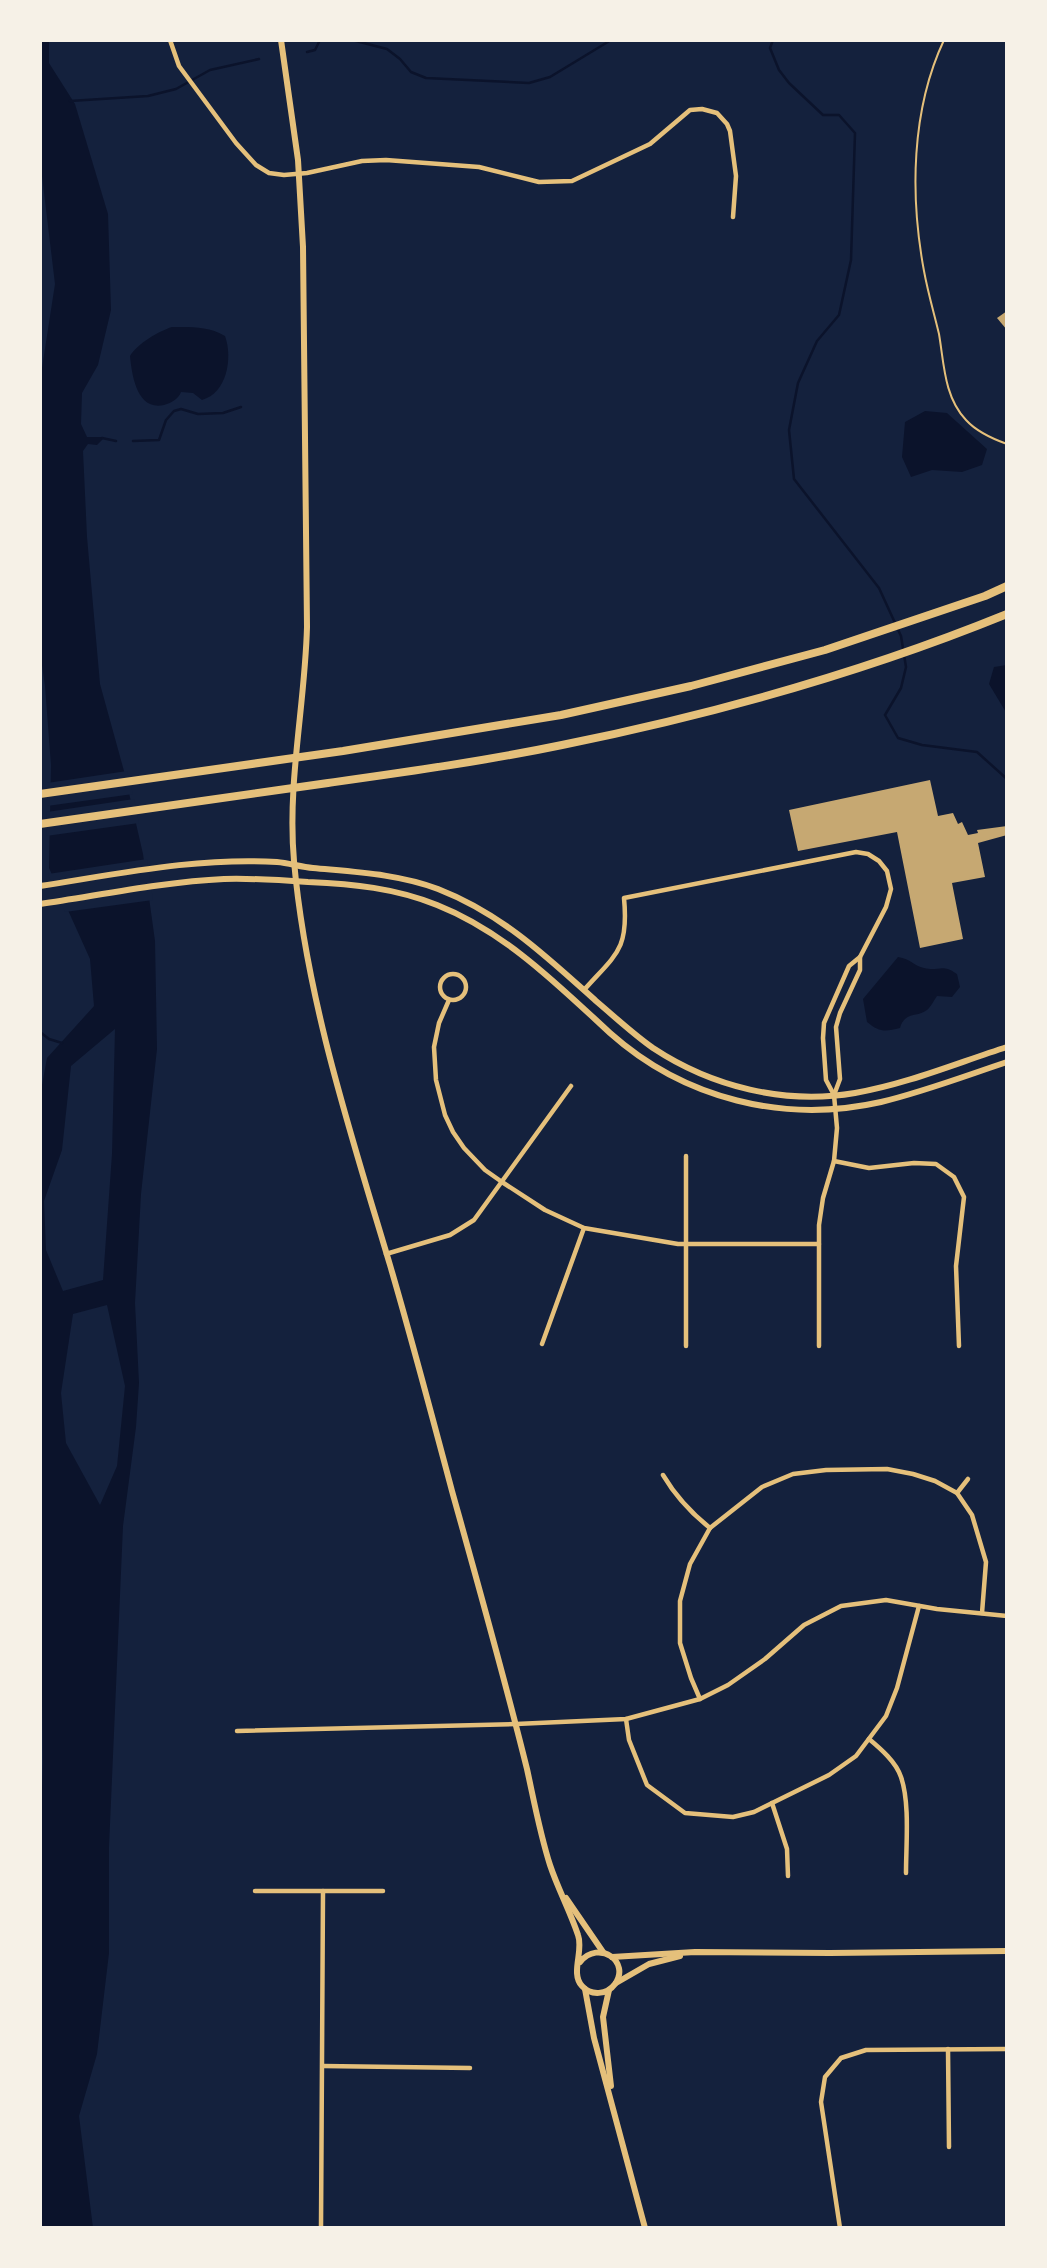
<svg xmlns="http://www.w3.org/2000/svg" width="1047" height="2268" font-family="Karla,sans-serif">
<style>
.water{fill:#0b132b;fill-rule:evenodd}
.pier{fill:#14213d}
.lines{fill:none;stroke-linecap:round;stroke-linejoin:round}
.stream{stroke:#0b132b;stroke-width:2.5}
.building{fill:#c6a872}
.service{stroke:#e5c07b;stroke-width:2}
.minor{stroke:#e5c07b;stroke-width:4.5}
.secondary{stroke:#e5c07b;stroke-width:6}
.motorway{stroke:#e5c07b;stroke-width:8}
</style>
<rect width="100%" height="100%" fill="#14213d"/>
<!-- water -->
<g class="water">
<path d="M 40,40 L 49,40 L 49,63 L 75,104 L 108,214 L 111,310 L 98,365 L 82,393 L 81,424 L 87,437 L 102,437 L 103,439 L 97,445 L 88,444 L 83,451 L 87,537 L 100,684 L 124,771 L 143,854 L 155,941 L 157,1049 L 141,1194 L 135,1303 L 139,1383 L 136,1427 L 123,1526 L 109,1847 L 109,1953 L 97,2054 L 79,2116 L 93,2228 L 40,2228 L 40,1841 L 43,1762 L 40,1543 L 40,1096 L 47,1058 L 94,1006 L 90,959 L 49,868 L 51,765 L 45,686 L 40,651 L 40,381 L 55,284 L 40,159 ZM 115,1029 L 112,1154 L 103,1280 L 63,1291 L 46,1250 L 44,1201 L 62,1150 L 71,1066 ZM 107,1305 L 125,1386 L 117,1466 L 100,1505 L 66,1443 L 61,1393 L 73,1314 Z"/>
<path d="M 172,327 C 192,327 208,326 225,336 C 233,358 227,393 202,400 L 193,393 L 181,392 C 179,398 172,403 164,405 C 137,411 132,376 130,356 C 137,344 159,331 172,327 Z"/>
<polygon points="925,411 947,413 987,449 982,465 962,472 932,470 911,477 902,457 905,422"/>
<polygon points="1007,665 1007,714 989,684 994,667"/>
<path d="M 898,957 C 911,959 914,966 924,968 C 939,972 941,963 957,974 L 960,987 L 952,997 L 937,996 C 934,1000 931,1007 927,1010 C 916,1018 905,1011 900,1028 C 885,1032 879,1032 867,1022 L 863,999 Z"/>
</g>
<!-- pier -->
<g class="pier">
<polygon points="127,771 133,794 47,806 47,783"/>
<polygon points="134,799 139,823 46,836 47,812"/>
<polygon points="147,859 153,900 65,912 48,874"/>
</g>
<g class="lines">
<!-- stream -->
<g class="stream">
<polyline points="352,40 387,49 400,59 411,72 426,78 529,83 550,77 611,40"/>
<polyline points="773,40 770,48 779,70 789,83 823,115 839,115 855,133 851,260 839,315 817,341 798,383 789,430 794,479 879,588 901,636 906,667 901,688 885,715 898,738 922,745 977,752 1007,779"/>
<polyline points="307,52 315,50 320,40"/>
<polyline points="70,101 148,96 176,89 210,70 259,59"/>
<polyline points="102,438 116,441"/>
<polyline points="133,441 159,440 166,420 174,411 181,409 198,414 223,413 241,407"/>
<polyline points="40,1032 49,1039 62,1043"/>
</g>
</g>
<!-- building -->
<g class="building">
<polygon points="1007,311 1007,330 997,318"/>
<polygon points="930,780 938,816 953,813 958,824 962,822 968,835 978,833 977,830 1007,826 1007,835 978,843 985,877 952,883 963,939 920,948 897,832 798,851 789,810"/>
</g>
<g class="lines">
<!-- service -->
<path class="service" d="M 944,40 C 911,110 910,196 924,271 C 928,293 934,313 939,334 C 944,363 944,397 966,420 C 976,431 993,439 1007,444"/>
<!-- minor -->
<g class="minor">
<polyline points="170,40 179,66 236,143 256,165 269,173 284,175 307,173 362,161 386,160 479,167 539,182 572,181 650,144 690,110 702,109 717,113 727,124 730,131 736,176 733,217"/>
<circle cx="453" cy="987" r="13"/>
<path d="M 584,990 C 616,954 629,950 624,898 L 856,852 L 868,854 L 879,861 L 887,871 L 891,889 L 886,907 L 860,957 L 849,966 L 824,1023 L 823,1038 L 826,1080 L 834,1095"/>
<polyline points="449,1000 439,1023 434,1047 436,1080 445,1115 453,1132 464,1148 485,1170 502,1182 545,1210 584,1228 678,1244 819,1244"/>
<polyline points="686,1156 686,1346"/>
<polyline points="834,1161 869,1168 914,1163 936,1164 954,1177 964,1197 956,1266 959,1346"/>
<polyline points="386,1254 450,1235 474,1220 571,1086"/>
<polyline points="542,1344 584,1228"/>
<polyline points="819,1346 819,1225 823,1198 834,1161 837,1128 834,1095 840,1079 836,1027 840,1013 860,970 860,957"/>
<path d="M 663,1475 C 676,1497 690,1512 710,1528"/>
<polyline points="957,1493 968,1479"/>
<polyline points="700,1699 691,1678 680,1643 680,1601 690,1564 710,1528 762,1487 793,1474 826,1470 887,1469 913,1474 935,1481 957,1493 972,1515 986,1562 982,1613"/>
<polyline points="626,1719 629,1740 647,1785 685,1813 733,1817 754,1812 829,1775 856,1756 886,1716 897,1688 919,1606"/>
<polyline points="237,1731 516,1724 626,1719 700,1699 728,1685 765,1659 804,1625 841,1606 886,1600 937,1609 1007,1616"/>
<path d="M 869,1739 C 881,1749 896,1762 901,1777 C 910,1803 906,1844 906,1873"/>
<polyline points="772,1803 787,1849 788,1876"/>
<polyline points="255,1891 383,1891"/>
<polyline points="948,2049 949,2147"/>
<polyline points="323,2066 470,2068"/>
<polyline points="321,2228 323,1891"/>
<polyline points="840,2228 821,2102 825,2077 841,2058 866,2050 1007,2049"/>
</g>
<!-- secondary -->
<g class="secondary">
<path d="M 281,40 L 298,160 L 303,247 L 307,627 C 305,705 287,783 294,861 C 306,998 351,1134 390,1265 C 412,1340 432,1416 452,1491 C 478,1584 504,1676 527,1769 C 534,1801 540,1834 550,1865 C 558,1889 570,1911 578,1935 C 584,1951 570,1973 582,1986 C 591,1996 607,1995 615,1984 C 631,1962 599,1939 580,1962"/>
<path d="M 40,886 C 118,874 198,857 277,862 C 289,863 301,867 313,868 C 355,872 398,874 438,889 C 502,914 546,956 596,1001 C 615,1017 633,1034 653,1048 C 712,1087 785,1105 855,1093 C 907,1084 957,1063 1007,1047"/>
<path d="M 40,904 C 101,895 162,882 224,879 C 252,878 280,880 308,882 C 353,884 395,888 437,905 C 505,932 557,984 610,1033 C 684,1099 784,1124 881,1102 C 923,1092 965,1076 1007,1062"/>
<polyline points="566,1898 603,1952"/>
<polyline points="612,1957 695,1952 830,1953 1007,1951"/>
<polyline points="616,1983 649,1964 680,1956"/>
<polyline points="585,1989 594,2038 645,2228"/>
<polyline points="609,1990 603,2017 611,2086"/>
</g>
<!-- motorway -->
<g class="motorway">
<polyline points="40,794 343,751 561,715 691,686 825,650 985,596 1007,586"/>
<path d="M 40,824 C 136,810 232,796 328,783 C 406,772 485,761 562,745 C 715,714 862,673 1007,614"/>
</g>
</g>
<!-- border -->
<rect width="1047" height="2268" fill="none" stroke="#f6f1e7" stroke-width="84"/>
</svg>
